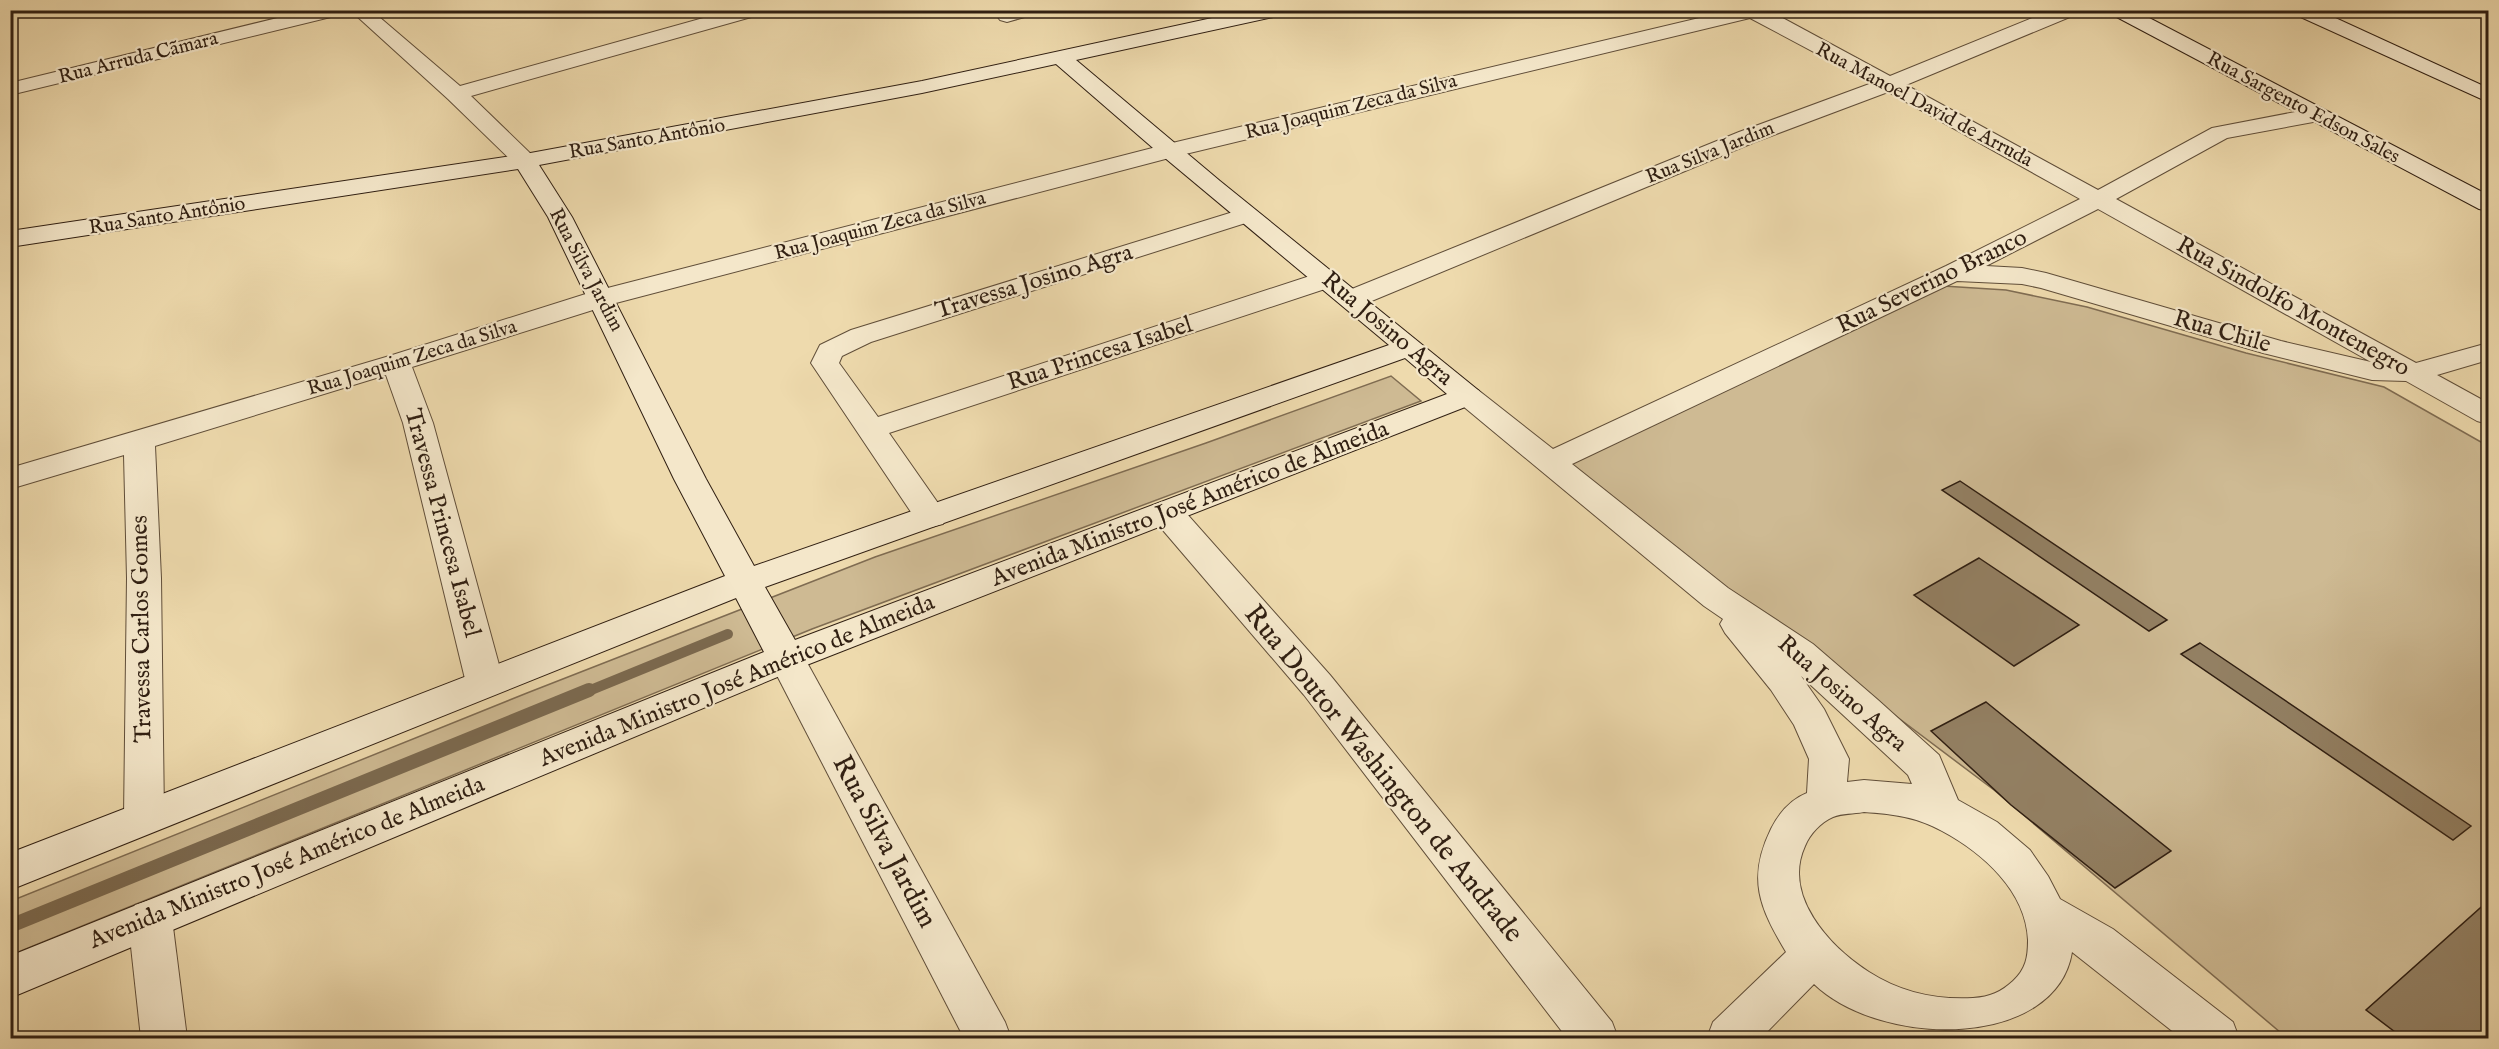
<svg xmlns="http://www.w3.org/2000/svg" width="2499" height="1049" font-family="'IM FELL English',serif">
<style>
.green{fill:#ceba93;stroke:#7f6c52;stroke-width:1.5}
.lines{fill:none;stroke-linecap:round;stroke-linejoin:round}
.stream-far1{stroke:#7b694f;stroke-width:10}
.stream{stroke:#7b694f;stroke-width:14}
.building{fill:#938063;stroke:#301f12;stroke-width:1.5}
.street-casing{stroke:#604e39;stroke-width:2}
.secondary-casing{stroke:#301f12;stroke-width:2}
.street{fill:#f4e7ca;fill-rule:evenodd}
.secondary{fill:#f4e7ca;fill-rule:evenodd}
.labels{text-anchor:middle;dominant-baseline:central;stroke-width:4.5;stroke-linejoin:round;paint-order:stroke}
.far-street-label{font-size:20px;fill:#301f12;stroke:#f4e7ca}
.street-label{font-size:24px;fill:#301f12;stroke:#f4e7ca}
.near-street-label{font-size:28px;fill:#301f12;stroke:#f4e7ca}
</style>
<rect width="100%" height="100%" fill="#eedaad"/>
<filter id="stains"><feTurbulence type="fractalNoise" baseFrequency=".00333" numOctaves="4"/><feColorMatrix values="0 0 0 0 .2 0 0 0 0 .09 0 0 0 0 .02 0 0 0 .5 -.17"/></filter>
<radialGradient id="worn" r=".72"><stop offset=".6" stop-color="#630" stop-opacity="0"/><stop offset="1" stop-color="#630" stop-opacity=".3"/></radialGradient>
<!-- green -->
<g class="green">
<polygon points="1943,286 2006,290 2087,307 2246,353 2384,387 2488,446 2488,1038 2287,1038 1994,790 1565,467"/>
<polygon points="1391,376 1421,401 812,629 11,955 11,901 527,693 875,557 1206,443"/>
</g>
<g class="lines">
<!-- stream-far1 -->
<polyline class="stream-far1" points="586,692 728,634"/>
<!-- stream -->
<polyline class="stream" points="10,926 589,690"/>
</g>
<!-- building -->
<g class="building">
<polygon points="1960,481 2167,620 2149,631 1942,490"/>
<polygon points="1979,558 2079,625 2014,666 1914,595"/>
<polygon points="2200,643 2471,826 2453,840 2181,654"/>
<polygon points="1986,702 2070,770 2171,851 2115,888 2011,805 1931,731"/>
<polygon points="2488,901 2488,1038 2403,1038 2366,1010"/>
</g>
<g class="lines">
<!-- street casing -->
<g class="street-casing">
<g id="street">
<polygon points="310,10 345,10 343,14 10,95 10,83"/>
<polygon points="350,10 371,10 460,86 732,10 764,10 762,14 471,96 533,156 537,161 533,166 525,168 517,166 448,99"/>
<polygon points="1005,10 1037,10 1035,14 1007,22 1000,20 997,16"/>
<path d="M 1733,10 L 1768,10 L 1890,76 L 2052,10 L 2079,10 L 2077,14 L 1906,85 L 2098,190 L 2212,128 L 2316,108 L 2324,110 L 2327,115 L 2324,120 L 2227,138 L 2116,199 L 2416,363 L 2488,343 L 2488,360 L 2437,375 L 2488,403 L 2488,424 L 2477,421 L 2406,381 L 2372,380 L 2263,353 L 2041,288 L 2022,284 L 1957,281 L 1572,464 L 1728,588 L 1813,644 L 1878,700 L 1939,755 L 1958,800 L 1997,822 L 2030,850 L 2048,876 L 2060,899 L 2113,929 L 2233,1022 L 2239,1038 L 2181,1038 L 2072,952 C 2056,1049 1882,1049 1814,984 L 1761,1038 L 1707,1038 L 1713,1022 L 1786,952 C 1759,907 1747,878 1771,829 C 1779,813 1790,800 1807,793 L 1809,759 L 1794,725 L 1771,690 L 1725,633 L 1720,624 L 1723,619 L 1704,606 L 1458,402 L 1453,396 L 1458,390 L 1468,387 L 1478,390 L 1553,449 L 1946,266 L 2080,199 L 1888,92 L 1755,142 L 1362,305 L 1352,307 L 1342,305 L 1339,299 L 1342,293 L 1739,132 L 1872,83 L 1750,18 L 1173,157 L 612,304 L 412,367 L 433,423 L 504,683 L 498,693 L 485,697 L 472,693 L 466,683 L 403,423 L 386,375 L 155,446 L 161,578 L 164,817 L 158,829 L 144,834 L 130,829 L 124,817 L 127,578 L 124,455 L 10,489 L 10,468 L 386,357 L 592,292 L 1168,144 ZM 2098,209 L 2371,362 L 2281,341 L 2046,273 L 2022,268 L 1986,266 ZM 1801,676 L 1908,775 L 1912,784 L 1864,780 L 1847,782 L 1849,759 L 1824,709 ZM 1864,812 C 1893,814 1917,817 1942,831 C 1983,853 2026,891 2028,940 C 2028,957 2026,969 2013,981 C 2001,992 1990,997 1973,998 C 1936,1000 1900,992 1869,972 C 1830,947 1782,896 1805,846 C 1810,834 1821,822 1833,817 C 1842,813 1854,814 1864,812 Z"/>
<polygon points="1246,208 1255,210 1258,215 1255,220 871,342 842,356 839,363 878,417 1319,273 1328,271 1337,273 1341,279 1337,285 889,433 947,516 943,524 931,527 919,524 811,363 820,345 851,330"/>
<polygon points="1167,502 1179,505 1330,675 1612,1022 1618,1038 1567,1038 1304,695 1155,521 1151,513 1155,505"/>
<polygon points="786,644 799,648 1005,1022 1011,1038 964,1038 768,658 773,648"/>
<polygon points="150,900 165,905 172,919 187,1038 141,1038 128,919 135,905"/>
</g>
</g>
<!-- secondary casing -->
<g class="secondary-casing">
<g id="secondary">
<path d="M 1249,10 L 1287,10 L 1285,14 L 1278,16 L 1076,60 L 1220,181 L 1478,390 L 1483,396 L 1478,402 L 799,668 L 10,998 L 10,956 L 764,652 L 736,598 L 10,890 L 10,853 L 725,576 L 674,479 L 548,217 L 518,169 L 10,247 L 10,231 L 525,154 L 922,81 ZM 1056,64 L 1153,148 L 1389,345 L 754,566 L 706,479 L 572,217 L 539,165 L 922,93 ZM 1405,358 L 1447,394 L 795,640 L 765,587 Z"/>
<polygon points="2109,10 2134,10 2488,195 2488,211 2479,209 2111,14"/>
<polygon points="2292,10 2318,10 2488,88 2488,102 2294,14"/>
</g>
</g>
<!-- street -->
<use href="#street" class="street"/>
<!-- secondary -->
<use href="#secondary" class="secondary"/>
</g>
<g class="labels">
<!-- far-street labels -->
<g class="far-street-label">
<text transform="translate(138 58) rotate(-14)">Rua Arruda Cãmara</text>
<text transform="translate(1924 105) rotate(28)">Rua Manoel David de Arruda</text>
<text transform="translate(1351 107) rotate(-14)">Rua Joaquim Zeca da Silva</text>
<text transform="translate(2303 108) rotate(28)">Rua Sargento Edson Sales</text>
<text transform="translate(647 139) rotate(-10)">Rua Santo Antônio</text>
<text transform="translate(1710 153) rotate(-22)">Rua Silva Jardim</text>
<text transform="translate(167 216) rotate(-9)">Rua Santo Antônio</text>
<text transform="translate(880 226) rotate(-15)">Rua Joaquim Zeca da Silva</text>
<text transform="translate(586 270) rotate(62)">Rua Silva Jardim</text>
<text transform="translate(412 358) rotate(-17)">Rua Joaquim Zeca da Silva</text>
</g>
<!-- street labels -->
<g class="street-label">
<text transform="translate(1034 282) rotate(-17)">Travessa Josino Agra</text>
<text transform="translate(1932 282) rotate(-26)">Rua Severino Branco</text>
<text transform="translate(2293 307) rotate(29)">Rua Sindolfo Montenegro</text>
<text transform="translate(1387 329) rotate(40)">Rua Josino Agra</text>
<text transform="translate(2222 332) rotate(16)">Rua Chile</text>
<text transform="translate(1100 354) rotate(-18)">Rua Princesa Isabel</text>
<text transform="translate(1190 504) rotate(-21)">Avenida Ministro José Américo de Almeida</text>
<text transform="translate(442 523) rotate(75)">Travessa Princesa Isabel</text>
<text transform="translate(142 629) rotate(-91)">Travessa Carlos Gomes</text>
<text transform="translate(737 681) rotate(-22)">Avenida Ministro José Américo de Almeida</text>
<text transform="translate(1842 694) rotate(41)">Rua Josino Agra</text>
<text transform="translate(287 863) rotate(-22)">Avenida Ministro José Américo de Almeida</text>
</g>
<!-- near-street labels -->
<g class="near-street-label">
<text transform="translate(1383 774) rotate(51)">Rua Doutor Washington de Andrade</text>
<text transform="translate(884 842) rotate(62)">Rua Silva Jardim</text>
</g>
</g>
<!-- margin -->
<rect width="2499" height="1049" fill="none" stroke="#eedaad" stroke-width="36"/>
<rect x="12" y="12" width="2475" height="1025" fill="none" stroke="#301f12" stroke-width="3"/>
<rect x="18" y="18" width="2463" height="1013" fill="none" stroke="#301f12" stroke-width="1.5"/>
<rect width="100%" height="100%" filter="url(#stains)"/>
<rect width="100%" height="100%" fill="url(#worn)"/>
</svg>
